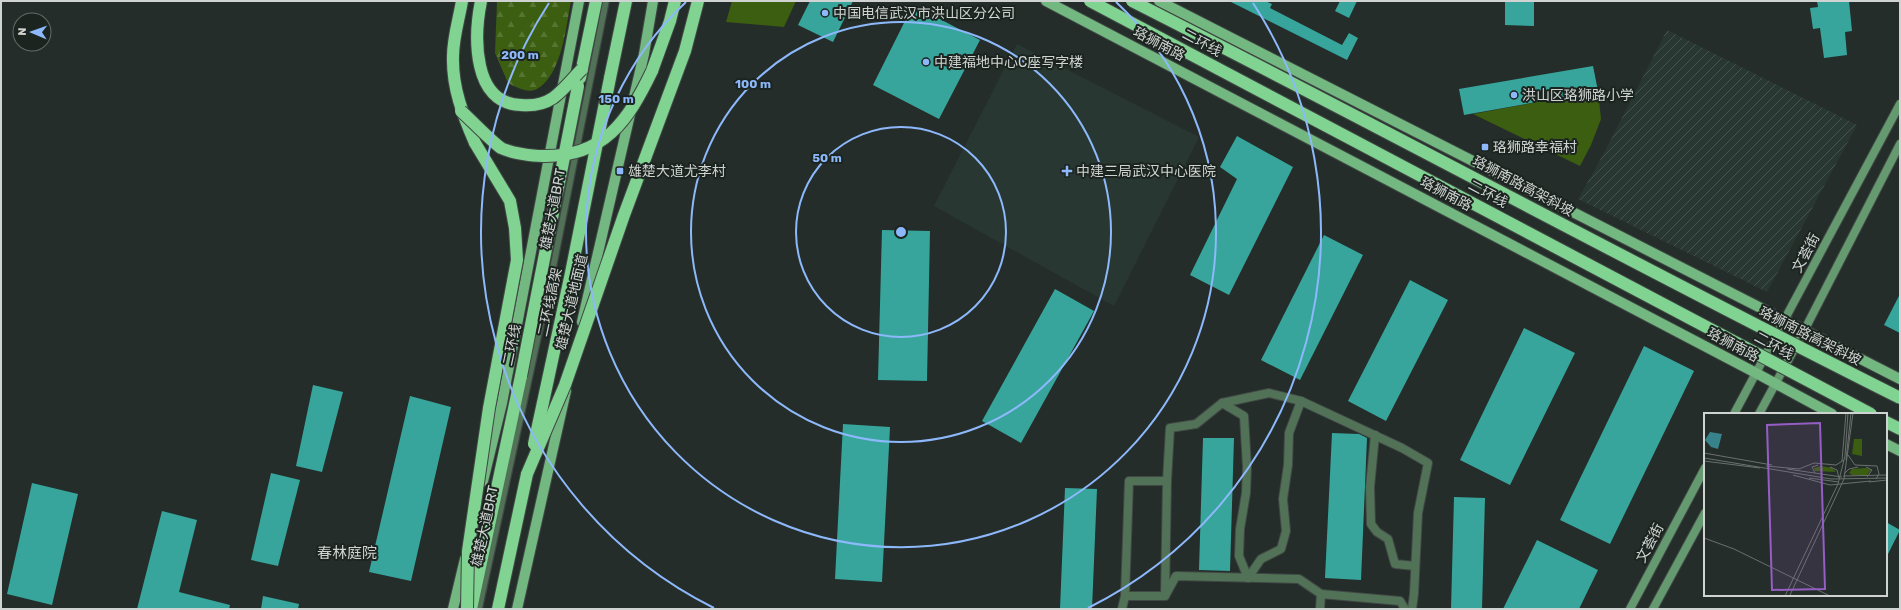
<svg xmlns="http://www.w3.org/2000/svg" width="1901" height="610" font-family="Rubik,'Noto Sans SC',sans-serif">
<style>
.built{fill:#283731}
.industrial{fill:url(#industrial-furrows)}
.forest{fill:url(#forest-firs)}
.green{fill:#3b5e10}
.building{fill:#37a59b}
.lines{fill:none;stroke-linecap:round;stroke-linejoin:round}
.lane-casing{stroke:#404845;stroke-width:8}
.street-casing{stroke:#404845;stroke-width:10}
.secondary-casing{stroke:#404845;stroke-width:10}
.primary-casing{stroke:#404845;stroke-width:12}
.highway-casing{stroke:#404845;stroke-width:14}
.lane{stroke:#517257;stroke-width:5.5}
.street{stroke:#517257;stroke-width:8}
.secondary{stroke:#65996f;stroke-width:8}
.primary{stroke:#73b781;stroke-width:10}
.highway{stroke:#80d391;stroke-width:12}
.highway-bridge-casing{stroke:#404845;stroke-width:14;stroke-linecap:butt}
.highway-bridge{stroke:#80d391;stroke-width:12}
.ring{fill:none;stroke:#8db9fc;stroke-width:2}
.poi-dot{fill:#8db9fc;stroke:#1c2420;stroke-width:1.5}
.labels{text-anchor:middle;dominant-baseline:central;stroke-width:4;stroke-linejoin:round;paint-order:stroke}
.poi-label{font-size:14px;fill:#cfd4d2;stroke:#1c2420;text-anchor:start}
.street-label{font-size:14px;fill:#cfd4d2;stroke:#1c2420}
.neighbourhood-label{font-size:15px;fill:#cfd4d2;stroke:#1c2420}
.inset-road{fill:none;stroke:#69706d;stroke-width:1}
.view{fill:#945ec5;fill-opacity:0.15;stroke:#945ec5;stroke-width:2}
.inset-edge{fill:none;stroke:#cfd4d2;stroke-width:2}
.centre{fill:#8db9fc;stroke:#1c2420;stroke-width:2}
.ring-label{font-size:12px;text-anchor:middle;font-weight:bold;fill:#8db9fc;stroke:#1c2420;stroke-width:4;stroke-linejoin:round;paint-order:stroke}
</style>
<defs>
<pattern id="industrial-furrows" width="10" height="10" patternUnits="userSpaceOnUse"><rect width="10" height="10" fill="#283731"/><path d="M-1 1l2-2M0 10L10 0M9 11l2-2" fill="none" stroke="#46534e"/></pattern>
<pattern id="forest-firs" width="22" height="20" patternUnits="userSpaceOnUse"><rect width="22" height="20" fill="#3b5e10"/><path d="M5 1l3.5 6h-7zM16 11l3.5 6h-7z" fill="#567432"/></pattern>
</defs>
<rect width="100%" height="100%" fill="#252d2a"/>
<!-- built -->
<polygon class="built" points="1017,44 1199,137 1114,306 934,206"/>
<!-- industrial -->
<polygon class="industrial" points="1667,30 1857,125 1767,292 1578,199 1604,153"/>
<!-- forest -->
<path class="forest" d="M 497,1 L 571,1 C 566,26 562,75 537,89 C 528,94 516,87 508,83 L 495,53 Z"/>
<!-- green -->
<g class="green">
<polygon points="732,1 796,1 784,27 726,22"/>
<polygon points="1598,91 1601,119 1591,145 1580,166 1473,114"/>
</g>
<!-- building -->
<g class="building">
<polygon points="810,1 853,1 833,42 798,25"/>
<polygon points="1229,1 1265,1 1272,4 1270,8 1342,45 1349,33 1358,38 1347,60"/>
<polygon points="1340,1 1357,1 1349,18 1335,11"/>
<polygon points="1505,1 1534,1 1534,26 1505,25"/>
<polygon points="1817,1 1849,1 1852,31 1845,32 1847,55 1824,58 1820,28 1813,29 1810,8 1818,7"/>
<polygon points="913,5 980,40 939,119 873,85"/>
<polygon points="1593,66 1598,91 1464,115 1459,89"/>
<polygon points="1237,136 1293,167 1229,295 1190,275 1237,179 1220,167"/>
<polygon points="882,230 930,231 927,381 878,380"/>
<polygon points="1324,235 1363,255 1300,380 1261,360"/>
<polygon points="1410,280 1448,300 1386,421 1348,401"/>
<polygon points="1055,289 1094,311 1021,443 982,421"/>
<polygon points="1900,294 1900,333 1884,325"/>
<polygon points="1524,328 1575,353 1510,485 1460,460"/>
<polygon points="1644,346 1694,371 1610,544 1560,520"/>
<polygon points="313,385 343,392 322,472 296,466"/>
<polygon points="410,396 451,407 411,581 369,572"/>
<polygon points="843,424 890,427 882,582 835,579"/>
<polygon points="1332,433 1359,434 1367,438 1361,580 1325,578"/>
<polygon points="1203,438 1234,438 1230,571 1199,570"/>
<polygon points="271,473 300,480 278,566 251,560"/>
<polygon points="32,483 78,494 52,605 7,594"/>
<polygon points="1065,488 1097,489 1092,609 1060,609"/>
<polygon points="1454,497 1485,498 1482,609 1451,609"/>
<polygon points="162,511 197,520 179,592 230,605 229,609 137,609"/>
<polygon points="1886,522 1900,530 1886,558"/>
<polygon points="1537,540 1598,570 1579,609 1503,609"/>
<polygon points="263,596 299,604 298,609 261,609"/>
</g>
<g class="lines">
<!-- lane casing -->
<g class="lane-casing">
<polyline id="lane" points="479,609 553,268 606,1"/>
</g>
<!-- street casing -->
<g class="street-casing">
<g id="street">
<polyline points="1301,401 1402,448 1428,463 1418,513 1414,594 1412,609"/>
<polyline points="1375,435 1370,487 1371,524 1377,532 1388,539 1395,564 1415,566"/>
<polyline points="1167,481 1170,428 1196,424 1222,403 1269,393 1301,401 1289,433 1288,465 1283,499 1286,531 1281,549 1261,559 1248,578 1239,556 1240,529 1246,493 1247,467 1244,416 1222,403"/>
<polyline points="1321,594 1400,601 1405,609"/>
<polyline points="1125,596 1129,481 1167,481 1165,596"/>
<polyline points="1122,609 1125,596 1165,596 1176,576 1299,579 1321,594 1320,609"/>
</g>
</g>
<!-- secondary casing -->
<g class="secondary-casing">
<g id="secondary">
<polyline points="1734,414 1900,104"/>
<polyline points="1759,414 1804,331 1900,144"/>
<polyline points="1630,609 1705,468"/>
<polyline points="1653,609 1705,513"/>
</g>
</g>
<!-- primary casing -->
<g class="primary-casing">
<g id="primary">
<polyline points="1046,1 1756,373 1832,414"/>
<polyline points="1159,1 1900,379"/>
<polyline points="582,322 644,54 653,1"/>
<polyline points="1886,444 1900,451"/>
<polyline points="483,481 502,403 579,1"/>
<polyline points="453,609 465,559"/>
<polyline points="517,609 566,391"/>
</g>
</g>
<!-- highway casing -->
<g class="highway-casing">
<g id="highway">
<path d="M 462,1 C 459,19 453,38 453,56 C 452,88 463,115 475,143"/>
<polyline points="652,71 670,21 675,1"/>
<polyline points="580,78 596,1"/>
<polyline points="610,78 626,1"/>
<polyline points="1886,422 1900,429"/>
<polyline points="471,609 521,376"/>
<polyline points="498,609 527,474"/>
</g>
</g>
<!-- lane -->
<use href="#lane" class="lane"/>
<!-- street -->
<use href="#street" class="street"/>
<!-- secondary -->
<use href="#secondary" class="secondary"/>
<!-- primary -->
<use href="#primary" class="primary"/>
<!-- highway -->
<use href="#highway" class="highway"/>
<!-- highway-bridge casing -->
<g class="highway-bridge-casing">
<g id="highway-bridge">
<path d="M 481,1 C 474,36 472,104 521,105 C 532,106 544,104 553,98 C 564,90 573,78 582,69"/>
<polyline points="1090,1 1871,414"/>
<path d="M 1132,1 C 1389,131 1642,269 1900,398"/>
<path d="M 461,111 C 471,120 491,141 501,148 C 511,153 532,156 543,156 C 604,157 628,121 652,71"/>
<polyline points="521,376 578,86"/>
<polyline points="534,444 571,273 610,78"/>
<polyline points="527,474 565,385 624,215 685,51 698,1"/>
<polyline points="467,609 468,551 489,408 517,260 515,228 510,201 475,143"/>
</g>
</g>
<!-- highway-bridge -->
<use href="#highway-bridge" class="highway-bridge"/>
</g>
<!-- distance rings -->
<g class="ring">
<circle cx="901" cy="232" r="105"/>
<circle cx="901" cy="232" r="210"/>
<path d="M1116 2A315 315 0 1 1 686 2"/>
<path d="M714 608A420 420 0 0 1 549 3M1253 3A420 420 0 0 1 1088 608"/>
</g>
<!-- markers -->
<g class="poi-dot">
<circle cx="825" cy="13" r="4"/>
<circle cx="926" cy="62" r="4"/>
<circle cx="1514" cy="95" r="4"/>
<rect x="1481" y="143" width="8" height="8" rx="2"/>
<rect x="616" y="167" width="8" height="8" rx="2"/>
<path d="M1065 165h4v4h4v4h-4v4h-4v-4h-4v-4h4z"/>
</g>
<g class="labels">
<!-- poi labels -->
<g class="poi-label">
<text x="833" y="13">中国电信武汉市洪山区分公司</text>
<text x="934" y="62">中建福地中心C座写字楼</text>
<text x="1522" y="95">洪山区珞狮路小学</text>
<text x="1493" y="147">珞狮路幸福村</text>
<text x="628" y="171">雄楚大道尤李村</text>
<text x="1076" y="171">中建三局武汉中心医院</text>
</g>
<!-- street labels -->
<g class="street-label">
<text transform="translate(1202 43) rotate(28)">二环线</text>
<text transform="translate(1159 44) rotate(28)">珞狮南路</text>
<text transform="translate(1523 186) rotate(28)">珞狮南路高架斜坡</text>
<text transform="translate(1446 194) rotate(28)">珞狮南路</text>
<text transform="translate(1488 194) rotate(28)">二环线</text>
<text transform="translate(553 209) rotate(-79)">雄楚大道BRT</text>
<text transform="translate(1806 253) rotate(-62)">文荟街</text>
<text transform="translate(550 302) rotate(-78)">二环线高架</text>
<text transform="translate(572 302) rotate(-77)">雄楚大道地面道</text>
<text transform="translate(1810 336) rotate(27)">珞狮南路高架斜坡</text>
<text transform="translate(512 345) rotate(-78)">二环线</text>
<text transform="translate(1733 345) rotate(28)">珞狮南路</text>
<text transform="translate(1774 346) rotate(28)">二环线</text>
<text transform="translate(485 526) rotate(-78)">雄楚大道BRT</text>
<text transform="translate(1650 543) rotate(-62)">文荟街</text>
</g>
<!-- neighbourhood labels -->
<g class="neighbourhood-label">
<text x="347" y="553">春林庭院</text>
</g>
</g>
<!-- overview -->
<g transform="translate(1704 413)">
<rect width="183" height="183" fill="#252d2a"/>
<path d="M 162,55 L 167,57 L 163,62 L 148,62 L 145,60 L 148,56 Z" fill="#3b5e10"/>
<path d="M 117,53 L 128,55 L 132,59 L 111,58 L 110,55 Z" fill="#3b5e10"/>
<path d="M 150,26 L 158,26 L 158,43 L 148,41 Z" fill="#3b5e10"/>
<path d="M 6,19 L 18,21 L 14,36 L 7,34 L 1,27 Z" fill="#38838b"/>
<path class="inset-road" d="M 0,40 L 68,52M 144,42 L 151,52 L 173,53 L 175,61 L 172,66M 0,45 L 127,66 L 183,65M 142,47 L 147,0M 0,48 L 56,55M 138,48 L 142,0M 62,53 L 95,56 L 110,50 L 132,52 L 140,47M 126,54 L 133,57 L 135,65M 162,54 L 168,57 L 163,64M 83,56 L 138,64M 111,60 L 108,54 L 114,52M 140,61 L 145,56 L 154,54M 89,62 L 126,72 L 167,68M 139,63 L 183,62M 105,65 L 135,69M 165,69 L 183,67M 0,125 L 30,136 L 126,183M 86,182 L 140,66 L 149,0M 81,183 L 134,71 L 141,43 L 144,0"/>
<path class="view" d="M 116,10 L 121,176 L 68,177 L 63,12 Z"/>
<rect width="183" height="183" class="inset-edge"/>
</g>
<circle cx="901" cy="232" r="6" class="centre"/>
<g class="ring-label">
<text x="520" y="59">200 m</text>
<text x="753" y="88">100 m</text>
<text x="616" y="103">150 m</text>
<text x="827" y="162">50 m</text>
</g>
<!-- border -->
<rect width="1901" height="610" fill="none" stroke="#cfd4d2" stroke-width="4"/>
<!-- north arrow -->
<g transform="translate(32 32) rotate(272)"><circle r="19" fill="#1c2420" stroke="#646a67"/>
<path d="M0-3L7 15L0 10L-7 15Z" fill="#8db9fc"/>
<text y="-6" font-size="11" font-weight="bold" text-anchor="middle" fill="#cfd4d2">N</text>
</g>
</svg>
